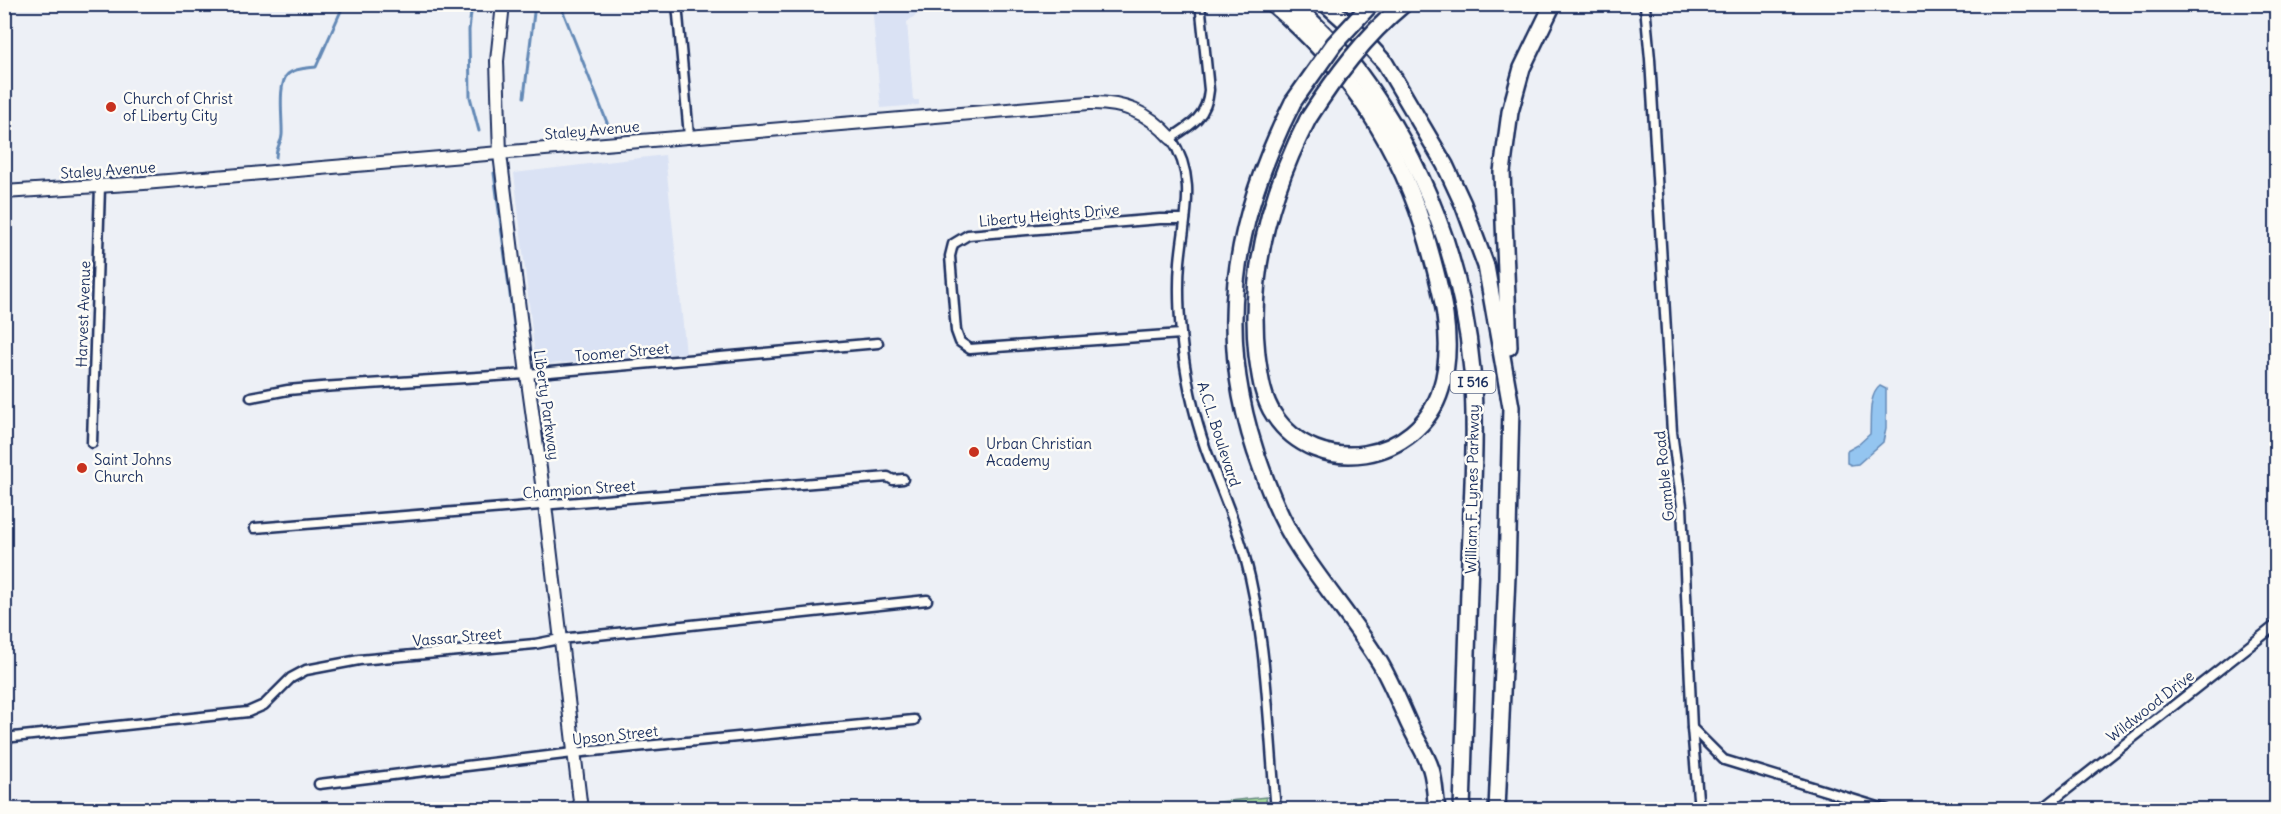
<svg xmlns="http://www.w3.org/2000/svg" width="2281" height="814" font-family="Delius,sans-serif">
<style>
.built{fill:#dae2f4}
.green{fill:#a6d99c;stroke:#60847d;stroke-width:1.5}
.water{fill:#94c5f0;stroke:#6489b6;stroke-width:1.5}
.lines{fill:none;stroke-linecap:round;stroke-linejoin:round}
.stream{stroke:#6489b6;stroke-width:3}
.street-casing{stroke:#1b2f5e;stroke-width:13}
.secondary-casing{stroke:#1b2f5e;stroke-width:16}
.highway-casing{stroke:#1b2f5e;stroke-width:20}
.street{stroke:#fdfcf7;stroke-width:8}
.secondary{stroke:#fdfcf7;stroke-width:12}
.highway{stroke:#fdfcf7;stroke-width:15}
.highway-bridge-casing{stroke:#1b2f5e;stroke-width:20;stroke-linecap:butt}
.highway-bridge{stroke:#fdfcf7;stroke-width:15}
.poi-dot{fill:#c8321e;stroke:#fdfcf7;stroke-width:2}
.labels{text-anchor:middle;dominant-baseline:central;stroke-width:5;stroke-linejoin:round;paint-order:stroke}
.shield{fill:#fdfcf7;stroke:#5f6c8c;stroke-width:1.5}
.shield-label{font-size:14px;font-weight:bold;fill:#1b2f5e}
.poi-label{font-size:15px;fill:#1b2f5e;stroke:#fdfcf7;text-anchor:start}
.street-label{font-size:15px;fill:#1b2f5e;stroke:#fdfcf7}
</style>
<rect width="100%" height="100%" fill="#edf0f6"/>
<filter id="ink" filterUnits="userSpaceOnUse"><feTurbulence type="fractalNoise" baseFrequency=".0167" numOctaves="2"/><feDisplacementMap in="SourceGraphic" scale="12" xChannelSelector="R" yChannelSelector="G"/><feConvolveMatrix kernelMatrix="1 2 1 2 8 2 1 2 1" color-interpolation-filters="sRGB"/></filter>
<g filter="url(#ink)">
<!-- built -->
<g class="built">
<polygon points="872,5 929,5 907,22 913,100 919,100 919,105 881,108"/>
<polygon points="665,155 686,353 536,365 514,173"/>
</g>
<!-- green -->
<polygon class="green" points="1266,797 1267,809 1152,809"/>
<!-- water -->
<path class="water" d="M 1880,386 L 1886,389 L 1886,428 L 1883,442 L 1858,464 L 1851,465 L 1847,463 L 1847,451 L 1858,445 L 1870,434 C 1871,420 1868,395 1880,386 Z"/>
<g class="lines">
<!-- stream -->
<g class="stream">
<polyline points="472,4 469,30 470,97 479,131"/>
<polyline points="560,4 608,125 602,131"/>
<polyline points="524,97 535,4"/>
<path d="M 276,157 C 276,145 282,143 282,135 C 283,121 277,83 288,74 C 295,68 308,68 316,67 L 344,4"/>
<polyline points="494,173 516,340"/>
</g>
<!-- street casing -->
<g class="street-casing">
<g id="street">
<polyline points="677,4 689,136"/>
<polyline points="1645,6 1650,59 1672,432 1682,506 1692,728 1724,760 1888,810"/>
<path d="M 1201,12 L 1209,90 C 1207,116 1192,125 1171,138 C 1198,180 1184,216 1180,262 C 1178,286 1179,310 1181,334 C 1185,374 1193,413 1206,450 C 1219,485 1235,520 1245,557 C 1267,638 1268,726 1276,810"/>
<polyline points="1181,334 970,349 960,342 956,331 950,256 953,244 968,235 1160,219 1185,219"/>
<polyline points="251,397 288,390 321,387 527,374 878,343"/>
<polyline points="92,443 100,187"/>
<polyline points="255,528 888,477 893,480 903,479"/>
<polyline points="1692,728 1699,810"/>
<polyline points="4,738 248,712 264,705 291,678 306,670 359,660 535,644 560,639 927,600"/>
<polyline points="319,784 573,753 914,720"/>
<polyline points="4,804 5,810"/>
<polyline points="2041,810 2276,625"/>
</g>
</g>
<!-- secondary casing -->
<g class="secondary-casing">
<g id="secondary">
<polyline points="503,4 497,61 500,154 527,374 545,505 581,810"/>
<path d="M 4,192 L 144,183 L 1089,103 C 1123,102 1148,112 1171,138"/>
</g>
</g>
<!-- highway casing -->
<g class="highway-casing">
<g id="highway">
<path d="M 1273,4 C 1348,67 1402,149 1428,243 C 1441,289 1456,341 1441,389 C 1419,462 1317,480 1274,415 C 1262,397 1260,376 1257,355 C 1248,272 1270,193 1308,119"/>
<path d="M 1293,4 C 1317,26 1340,48 1359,73 C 1423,159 1463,264 1472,370 C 1477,433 1472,497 1470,560 C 1467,643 1465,726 1462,810"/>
<polyline points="1326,4 1354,29 1385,63 1445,165 1463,204 1486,266 1511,407 1507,576 1497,810"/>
<path d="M 1293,102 C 1231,224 1213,339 1262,470 C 1272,498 1284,526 1301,551 C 1326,589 1356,624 1380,663 C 1391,682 1400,704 1409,724 C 1416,739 1426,754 1431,769 C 1435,782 1435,797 1437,810"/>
<polyline points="1509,347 1502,172 1510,112 1522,68 1553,4"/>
</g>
</g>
<!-- street -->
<use href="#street" class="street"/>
<!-- secondary -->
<use href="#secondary" class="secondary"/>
<!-- highway -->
<use href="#highway" class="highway"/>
<!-- highway-bridge casing -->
<g class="highway-bridge-casing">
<g id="highway-bridge">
<polyline points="1293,102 1334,44 1371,4"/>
<path d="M 1308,119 C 1335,77 1364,37 1404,4"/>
</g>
</g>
<!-- highway-bridge -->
<use href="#highway-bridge" class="highway-bridge"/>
</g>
</g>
<!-- markers -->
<g class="poi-dot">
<circle cx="111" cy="107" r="6"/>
<circle cx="974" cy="452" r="6"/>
<circle cx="82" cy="468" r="6"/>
</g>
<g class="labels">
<!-- shield labels -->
<rect class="shield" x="1450.5" y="371" width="45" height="22" rx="4.5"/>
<g class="shield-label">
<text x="1473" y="382">I 516</text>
</g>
<!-- poi labels -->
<g class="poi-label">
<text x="123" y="98">Church of Christ<tspan x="123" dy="17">of Liberty City</tspan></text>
<text x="986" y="443">Urban Christian<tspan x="986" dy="17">Academy</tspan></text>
<text x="94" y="459">Saint Johns<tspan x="94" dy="17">Church</tspan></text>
</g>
<!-- street labels -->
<g class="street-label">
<text transform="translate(592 130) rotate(-5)">Staley Avenue</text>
<text transform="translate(108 170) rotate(-4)">Staley Avenue</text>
<text transform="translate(1049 215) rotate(-5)">Liberty Heights Drive</text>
<text transform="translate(83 314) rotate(-88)">Harvest Avenue</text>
<text transform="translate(622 352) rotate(-5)">Toomer Street</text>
<text transform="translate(547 405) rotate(82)">Liberty Parkway</text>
<text transform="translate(1219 434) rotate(72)">A.C.L. Boulevard</text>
<text transform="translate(1664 476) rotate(-96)">Gamble Road</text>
<text transform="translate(579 489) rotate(-4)">Champion Street</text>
<text transform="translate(1472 489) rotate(-89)">William F. Lynes Parkway</text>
<text transform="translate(457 637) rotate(-5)">Vassar Street</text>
<text transform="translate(2150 706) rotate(-38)">Wildwood Drive</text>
<text transform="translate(615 735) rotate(-6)">Upson Street</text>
</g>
</g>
<!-- margin -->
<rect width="2281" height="814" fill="none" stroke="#fdfcf7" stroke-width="24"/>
<rect x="12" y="12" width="2257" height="790" fill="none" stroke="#1b2f5e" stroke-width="2" filter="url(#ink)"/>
</svg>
